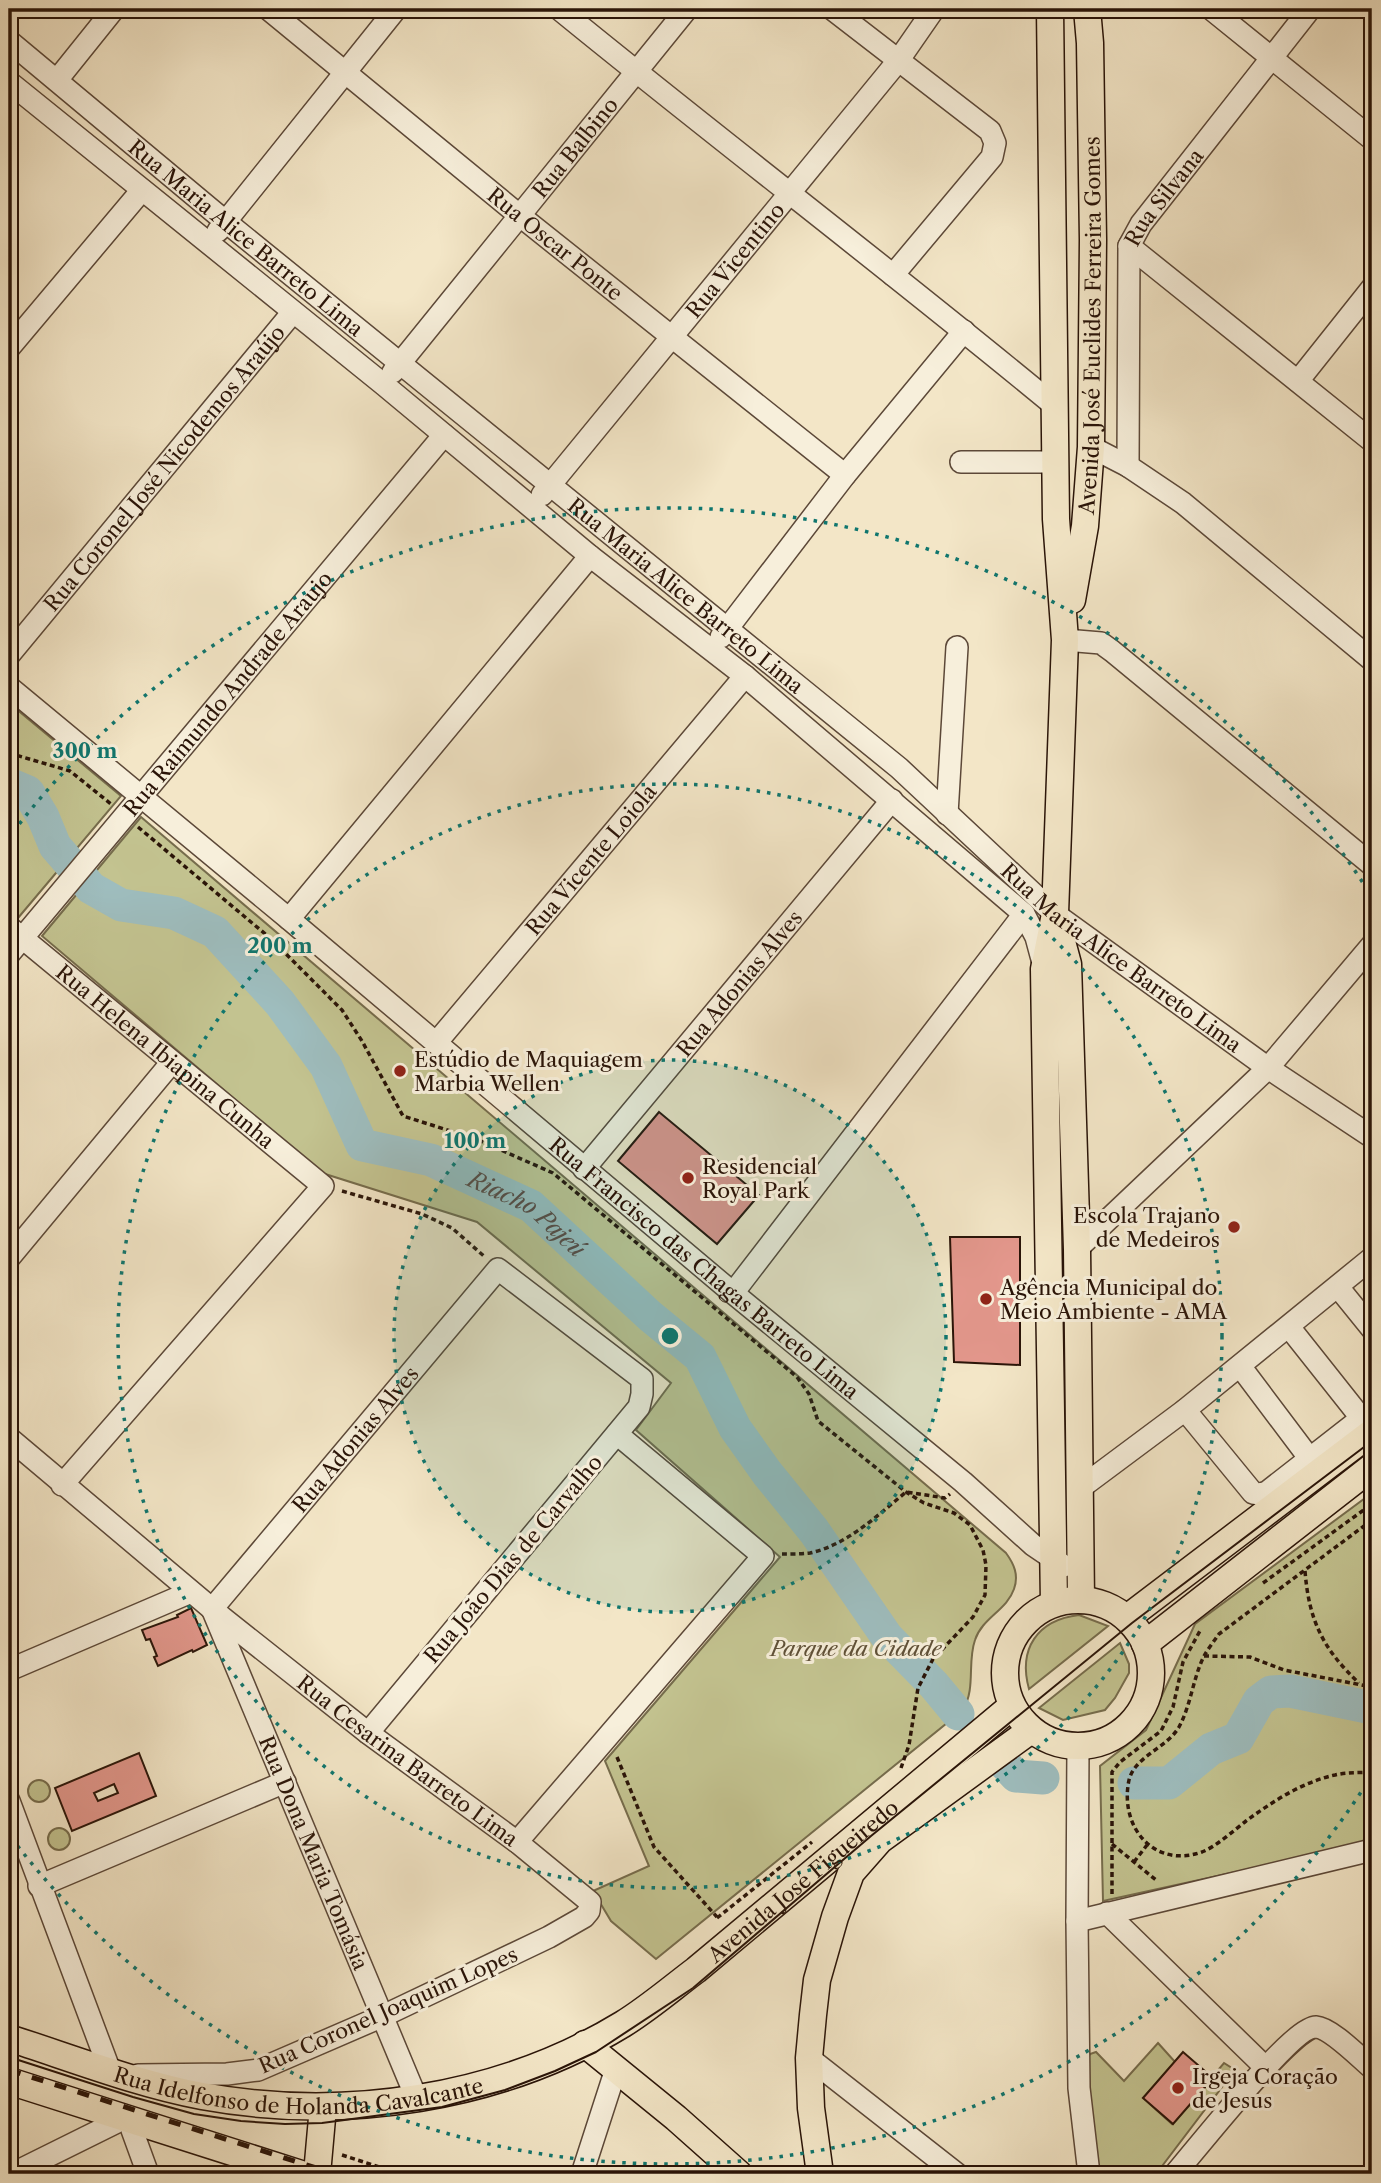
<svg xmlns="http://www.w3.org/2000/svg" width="1381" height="2183" font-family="'Libre Caslon Text',serif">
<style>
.green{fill:#c3c390;stroke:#766c4c;stroke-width:2}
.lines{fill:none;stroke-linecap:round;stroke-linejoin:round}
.river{stroke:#9ebdbe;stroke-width:33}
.building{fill:#e3978c;stroke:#2a1408;stroke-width:2;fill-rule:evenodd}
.minor-casing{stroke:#5c4838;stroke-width:24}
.major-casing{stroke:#2a1408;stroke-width:29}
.path{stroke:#2a1408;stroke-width:3.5;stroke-dasharray:5 3.5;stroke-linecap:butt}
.minor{stroke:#f7efdb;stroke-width:21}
.major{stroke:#f3e6c7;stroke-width:26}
.tram{stroke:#2a1408;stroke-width:2}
.rail{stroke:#2a1408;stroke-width:5;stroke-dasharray:12 12;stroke-linecap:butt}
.ring{fill:none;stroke:#0f766e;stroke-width:3.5;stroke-dasharray:3.5 7}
.poi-dot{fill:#8f2418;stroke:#f7efdb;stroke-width:2.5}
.labels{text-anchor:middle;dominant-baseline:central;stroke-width:6;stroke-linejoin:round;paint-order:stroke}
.street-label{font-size:21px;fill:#2a1408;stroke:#f7efdb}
.poi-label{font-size:21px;fill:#2a1408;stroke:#f7efdb;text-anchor:start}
.park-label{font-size:21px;font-style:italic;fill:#605138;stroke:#f7efdb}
.water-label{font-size:23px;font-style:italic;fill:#534f48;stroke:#f7efdb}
.centre{fill:#0f766e;stroke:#f7efdb;stroke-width:3.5}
.ring-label{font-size:21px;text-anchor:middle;font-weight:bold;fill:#0f766e;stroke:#f7efdb;stroke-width:6;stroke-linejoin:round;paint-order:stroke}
</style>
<rect width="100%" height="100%" fill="#f3e6c7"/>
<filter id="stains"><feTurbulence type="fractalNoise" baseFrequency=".00286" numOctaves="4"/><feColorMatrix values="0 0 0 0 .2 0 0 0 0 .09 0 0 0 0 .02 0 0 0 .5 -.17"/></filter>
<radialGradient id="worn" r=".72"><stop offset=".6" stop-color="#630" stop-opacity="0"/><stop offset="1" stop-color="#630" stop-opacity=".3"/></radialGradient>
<!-- green -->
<g class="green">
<polygon points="9,703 121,796 18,918 9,911"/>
<path d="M 141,817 L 1006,1553 C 1014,1564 1019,1575 1014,1589 C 1007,1610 982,1618 975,1640 C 967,1663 976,1688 963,1710 L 656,1959 L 611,1921 L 593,1891 L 649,1866 L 605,1761 L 780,1557 L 636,1430 L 671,1383 L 477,1222 L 322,1173 L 42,936 Z"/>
<polygon points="1372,1493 1372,1842 1103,1901 1100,1766 1146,1730 1195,1624"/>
<path d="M 1079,1615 L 1108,1626 L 1029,1689 C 1018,1649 1037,1620 1079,1615 Z"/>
<polygon points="1120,1643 1129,1664 1129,1673 1115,1698 1105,1710 1063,1720 1039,1708"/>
<circle cx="39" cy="1791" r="11"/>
<circle cx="59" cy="1839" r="11"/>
<polygon points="1158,2043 1176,2063 1143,2098 1172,2124 1224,2063 1235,2070 1156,2174 1096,2174 1086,2061 1090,2054 1096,2052 1124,2081"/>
</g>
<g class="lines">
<!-- river -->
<g class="river">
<path id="s1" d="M 9,784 L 28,792 L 43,817 L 55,846 L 91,888 L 121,905 L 174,913 L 215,932 L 280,1003 L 326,1066 L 362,1145 L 431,1160 L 531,1206 L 650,1316 L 700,1357 L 735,1428 L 767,1473 L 814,1531 L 887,1637 L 934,1685 L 958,1714"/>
<polyline points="1003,1762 1016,1776 1043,1778"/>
<polyline points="1134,1783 1169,1783 1211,1749 1238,1738 1259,1701 1271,1692 1290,1691 1372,1708"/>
</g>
</g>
<!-- building -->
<g class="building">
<polygon points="659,1112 759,1195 717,1244 618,1161"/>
<polygon points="950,1237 1020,1237 1020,1365 954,1362"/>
<polygon points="191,1608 207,1645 193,1652 192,1650 158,1666 154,1657 157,1656 150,1639 146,1640 142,1630 178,1617 177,1615"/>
<path d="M 139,1753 L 156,1796 L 72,1831 L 55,1788 ZM 114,1784 L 118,1793 L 98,1801 L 94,1793 Z"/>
<polygon points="1183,2052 1213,2078 1173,2124 1143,2098"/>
</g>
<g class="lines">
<!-- minor casing -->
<g class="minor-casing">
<g id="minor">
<path id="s2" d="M 268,9 L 519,215 L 845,475"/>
<path d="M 559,9 C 723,143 892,271 1055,406"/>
<polyline points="832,9 990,131 995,143 992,157 893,275"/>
<polyline points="1211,9 1372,139"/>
<path id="s3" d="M 9,41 L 226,222 L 899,768 L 1055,914 L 1268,1068 L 1372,1137"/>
<polyline points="57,80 114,9"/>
<polyline points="9,82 383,384 590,556 745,676 1024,914 1036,937 1043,963"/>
<polyline points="218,231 396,9"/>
<polyline points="1129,246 1372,441"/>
<polyline points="9,348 142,190"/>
<path id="s4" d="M 393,372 L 687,9"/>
<polyline points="1298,381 1372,288"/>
<polyline points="1091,447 1128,466 1183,503 1372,660"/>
<polyline points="961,462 1055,462"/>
<path id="s5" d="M 1128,466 L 1129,246 L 1141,224 L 1310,9"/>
<path id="s6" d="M 542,495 L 898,61 L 934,9"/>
<polyline points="721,637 845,475 964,331"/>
<polyline points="1065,640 1101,643 1112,651 1372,865"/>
<path id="s7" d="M 9,655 L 293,312"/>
<path id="s8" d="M 9,687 L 289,919 L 733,1293 L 963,1482 L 1033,1545 L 1064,1566"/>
<polyline points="947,814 957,647"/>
<polyline points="289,919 590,556"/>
<path id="s9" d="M 9,927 L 323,1186 L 62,1485"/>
<path id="s10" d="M 9,954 L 444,435"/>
<path id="s11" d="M 436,1043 L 745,676"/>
<path id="s12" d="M 584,1169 L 892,800"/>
<polyline points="1077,1249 1268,1068 1372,945"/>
<polyline points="9,1258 172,1062"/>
<polyline points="1338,1287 1372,1329"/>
<polyline points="733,1293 1024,914"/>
<polyline points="1289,1327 1362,1419"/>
<polyline points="1240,1366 1310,1459"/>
<polyline points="1185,1410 1253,1493 1260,1494 1267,1492 1372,1410"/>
<path id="s13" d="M 9,1438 L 224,1619 L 368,1733 L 517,1842 L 590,1902 L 589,1911 L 584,1917 L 549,1937 L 383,2016 L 258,2070 L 227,2074 L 138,2075"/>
<polyline points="1079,1489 1185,1410 1372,1258"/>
<path id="s14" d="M 212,1609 L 498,1269 L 642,1379 L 642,1394 L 639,1407 L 368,1733"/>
<path id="s15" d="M 213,1611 L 416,2097"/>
<polyline points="9,1670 191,1592"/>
<polyline points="1078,1747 1077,1921 1079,2088 1089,2174"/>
<polyline points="9,1801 110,2071"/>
<polyline points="517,1842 763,1556 617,1434"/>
<polyline points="39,1886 285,1782"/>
<polyline points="1107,1913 1265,2067"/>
<polyline points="1077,1921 1372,1850"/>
<polyline points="809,2058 957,2174"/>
<polyline points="131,2120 132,2130 148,2174"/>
<polyline points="12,2174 125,2118"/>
<polyline points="582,2174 616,2069"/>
<path d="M 1175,2174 C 1194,2152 1293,2026 1316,2027 C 1331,2028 1360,2058 1372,2068"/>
</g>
</g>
<!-- major casing -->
<g class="major-casing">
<g id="major">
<polyline points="1050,9 1056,519 1065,640 1055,914 1044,969 1054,1603"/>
<path id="s16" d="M 1072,600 L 1085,526 L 1091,447 L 1093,240 L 1090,43 L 1087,9"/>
<polyline points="1056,919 1068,964 1077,1249 1081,1600"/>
<circle cx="1078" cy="1673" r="73"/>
<polyline points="1127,1618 1372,1432"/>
<polyline points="1145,1644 1372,1467"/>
<path id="s17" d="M 9,2038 C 71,2058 138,2084 202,2096 C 344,2122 500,2099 623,2024 C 649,2008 672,1988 696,1970 L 1012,1706"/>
<polyline points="585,2044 676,2118 739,2174"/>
<polyline points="9,2081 301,2174"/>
<polyline points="317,2174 323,2107"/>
<polyline points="820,2174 811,2108 809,2058 813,2015 817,1980 835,1917 851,1873 880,1840 1031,1730"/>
</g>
</g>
<!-- path -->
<g class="path">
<polyline points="9,753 70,771 111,804"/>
<polyline points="138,827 270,938 342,1010 362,1041 403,1116 476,1139 553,1173 797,1377 809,1394 818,1421 906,1492 924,1503 954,1513 970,1525 983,1550 986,1565 985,1595 973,1617 933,1659 918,1688 909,1745 901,1768"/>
<polyline points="342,1191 422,1214 452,1228 485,1257"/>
<path d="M 1372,1520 L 1219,1634 C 1214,1641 1208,1649 1204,1656 C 1193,1678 1191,1705 1179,1727 C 1167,1748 1135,1756 1129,1780 C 1119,1827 1154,1869 1202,1852 C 1217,1846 1233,1831 1246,1821 C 1272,1802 1302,1782 1335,1775 C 1347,1772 1360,1773 1372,1772"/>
<path d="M 782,1554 C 791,1554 801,1554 810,1553 C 847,1545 878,1515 906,1492 L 945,1498 L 950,1494"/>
<path d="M 1305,1571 C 1309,1621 1323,1649 1359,1683"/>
<polyline points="1263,1583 1372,1504"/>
<polyline points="1204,1656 1250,1657 1284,1670 1372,1687"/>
<polyline points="617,1757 654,1847 717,1917"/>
<polyline points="1112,1844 1156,1880"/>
<polyline points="1134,1862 1147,1845"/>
<polyline points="1112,1894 1112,1772 1120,1762 1161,1731 1173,1707 1183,1662 1201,1629"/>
<polyline points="717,1918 812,1842"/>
<polyline points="342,2155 401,2174"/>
</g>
<!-- minor -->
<use href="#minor" class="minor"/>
<!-- major -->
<use href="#major" class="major"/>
<!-- tram -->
<polyline class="tram" points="9,2057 133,2097 194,2114 241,2121 285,2124 322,2123 442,2107 505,2090 555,2071 596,2052 693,1988 871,1836 1132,1623 1372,1441"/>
<!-- rail -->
<polyline class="rail" points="9,2070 335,2174"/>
</g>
<!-- distance rings -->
<circle cx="670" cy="1336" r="276" fill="#0f766e" fill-opacity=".12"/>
<g class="ring">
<circle cx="670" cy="1336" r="276"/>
<circle cx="670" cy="1336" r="552"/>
<path d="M1372 1775A828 828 0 0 1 13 1840M13 832A828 828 0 0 1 1372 897"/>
</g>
<!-- markers -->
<g class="poi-dot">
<circle cx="400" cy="1071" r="7"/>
<circle cx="688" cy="1178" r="7"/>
<circle cx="1234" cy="1227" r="7"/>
<circle cx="986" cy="1299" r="7"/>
<circle cx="1178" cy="2088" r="7"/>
</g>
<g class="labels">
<!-- street labels -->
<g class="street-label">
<text stroke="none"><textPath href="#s4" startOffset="289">Rua Balbino</textPath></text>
<text stroke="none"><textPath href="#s5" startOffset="280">Rua Silvana</textPath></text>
<text stroke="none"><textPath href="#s3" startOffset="308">Rua Maria Alice Barreto Lima</textPath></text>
<text stroke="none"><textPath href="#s2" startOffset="371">Rua Oscar Ponte</textPath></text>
<text stroke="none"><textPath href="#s6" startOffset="304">Rua Vicentino</textPath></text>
<text stroke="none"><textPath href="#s16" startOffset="276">Avenida José Euclides Ferreira Gomes</textPath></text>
<text stroke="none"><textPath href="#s7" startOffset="243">Rua Coronel José Nicodemos Araújo</textPath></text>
<text stroke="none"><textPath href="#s3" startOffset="875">Rua Maria Alice Barreto Lima</textPath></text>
<text stroke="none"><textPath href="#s10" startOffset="340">Rua Raimundo Andrade Araujo</textPath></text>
<text stroke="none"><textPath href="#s11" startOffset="240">Rua Vicente Loiola</textPath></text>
<text stroke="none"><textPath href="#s3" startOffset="1442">Rua Maria Alice Barreto Lima</textPath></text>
<text stroke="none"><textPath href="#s12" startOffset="242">Rua Adonias Alves</textPath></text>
<text stroke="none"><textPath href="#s9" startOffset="203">Rua Helena Ibiapina Cunha</textPath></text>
<text stroke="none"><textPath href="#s8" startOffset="906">Rua Francisco das Chagas Barreto Lima</textPath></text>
<text stroke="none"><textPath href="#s14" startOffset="222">Rua Adonias Alves</textPath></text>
<text transform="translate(513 1559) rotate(-50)">Rua João Dias de Carvalho</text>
<text stroke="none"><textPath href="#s13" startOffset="513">Rua Cesarina Barreto Lima</textPath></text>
<text stroke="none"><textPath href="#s15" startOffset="262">Rua Dona Maria Tomásia</textPath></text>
<text stroke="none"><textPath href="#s17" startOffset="868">Avenida José Figueiredo</textPath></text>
<text transform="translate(388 2010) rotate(-24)">Rua Coronel Joaquim Lopes</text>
<text stroke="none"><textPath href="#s17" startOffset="298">Rua Idelfonso de Holanda Cavalcante</textPath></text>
</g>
<!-- poi labels -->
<g class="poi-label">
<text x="414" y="1059">Estúdio de Maquiagem<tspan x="414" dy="24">Marbia Wellen</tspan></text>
<text x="702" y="1166">Residencial<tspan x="702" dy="24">Royal Park</tspan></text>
<text x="1220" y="1215" text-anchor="end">Escola Trajano<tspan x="1220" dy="24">de Medeiros</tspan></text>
<text x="1000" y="1287">Agência Municipal do<tspan x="1000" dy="24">Meio Ambiente - AMA</tspan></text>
<text x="1192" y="2076">Irgeja Coração<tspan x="1192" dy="24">de Jesus</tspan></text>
</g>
<!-- park labels -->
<g class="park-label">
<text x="856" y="1648">Parque da Cidade</text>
</g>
<!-- water labels -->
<g class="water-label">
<text stroke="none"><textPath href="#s1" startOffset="712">Riacho Pajeú</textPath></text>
</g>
</g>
<circle cx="670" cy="1336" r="10" class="centre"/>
<g class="ring-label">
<text x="85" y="758">300 m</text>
<text x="280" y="953">200 m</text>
<text x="475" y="1148">100 m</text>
</g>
<!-- margin -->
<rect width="1381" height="2183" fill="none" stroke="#f3e6c7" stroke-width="35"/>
<rect x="10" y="10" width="1360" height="2162" fill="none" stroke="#2a1408" stroke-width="3.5"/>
<rect x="18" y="18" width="1346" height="2148" fill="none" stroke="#2a1408" stroke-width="2"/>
<rect width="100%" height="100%" filter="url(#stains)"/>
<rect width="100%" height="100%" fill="url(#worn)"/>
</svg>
